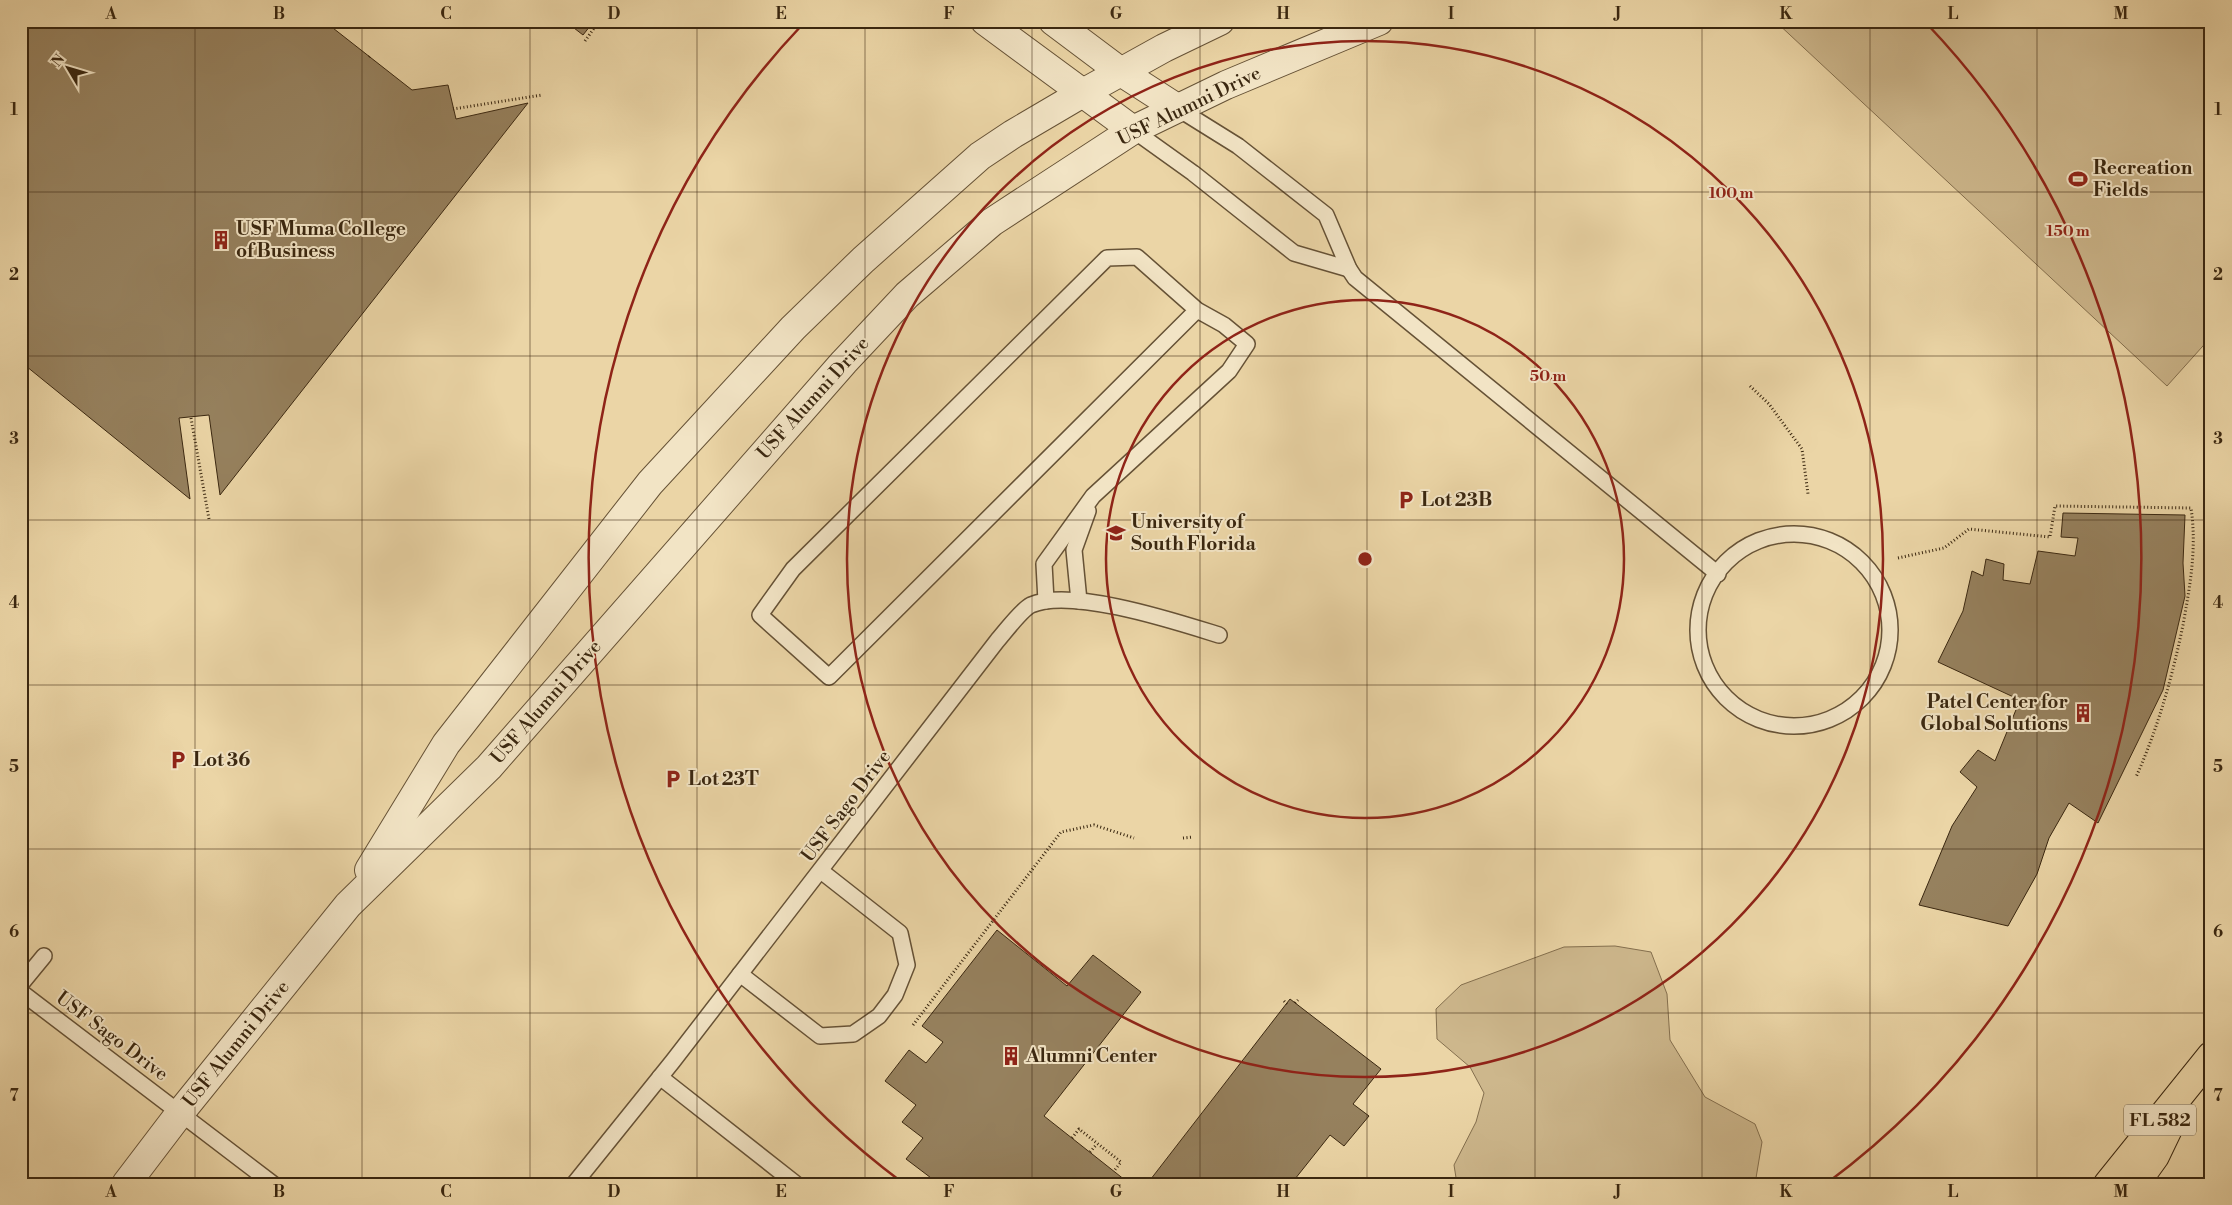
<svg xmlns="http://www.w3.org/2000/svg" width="2232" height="1205" font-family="'Libre Bodoni',serif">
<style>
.green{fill:#cdb78c;stroke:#846f4e}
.building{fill:#96815e;stroke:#3a2710}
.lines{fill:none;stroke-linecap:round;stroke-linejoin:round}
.service-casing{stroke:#665236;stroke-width:18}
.minor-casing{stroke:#665236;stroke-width:30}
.tertiary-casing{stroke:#665236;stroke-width:30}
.primary-casing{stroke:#3a2710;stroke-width:30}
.path{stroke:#3a2710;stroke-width:3;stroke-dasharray:1 2.5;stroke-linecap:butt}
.service{stroke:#f2e4c5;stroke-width:15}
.minor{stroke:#f2e4c5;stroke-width:28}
.tertiary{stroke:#f2e4c5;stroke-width:28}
.primary{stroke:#ebd5a6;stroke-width:28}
.grid{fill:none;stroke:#3a2710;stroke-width:1;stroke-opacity:0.55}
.ring{fill:none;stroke:#8f2418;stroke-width:2.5}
.labels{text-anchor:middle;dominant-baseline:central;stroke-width:4;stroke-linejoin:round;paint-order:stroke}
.shield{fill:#f2e4c5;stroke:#716046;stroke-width:1}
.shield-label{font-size:18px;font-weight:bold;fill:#3a2710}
.street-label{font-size:19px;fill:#3a2710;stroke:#f2e4c5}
.poi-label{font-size:19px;font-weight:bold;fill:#3a2710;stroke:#f2e4c5;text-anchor:start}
.centre{fill:#8f2418;stroke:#f2e4c5;stroke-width:2.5}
.ring-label{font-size:15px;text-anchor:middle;font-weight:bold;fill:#8f2418;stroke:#f2e4c5;stroke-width:4;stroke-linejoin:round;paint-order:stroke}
.neatline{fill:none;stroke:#3a2710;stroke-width:2}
.grid-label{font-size:16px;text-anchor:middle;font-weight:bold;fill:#3a2710}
</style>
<rect width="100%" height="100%" fill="#ebd5a6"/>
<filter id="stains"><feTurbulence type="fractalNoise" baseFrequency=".004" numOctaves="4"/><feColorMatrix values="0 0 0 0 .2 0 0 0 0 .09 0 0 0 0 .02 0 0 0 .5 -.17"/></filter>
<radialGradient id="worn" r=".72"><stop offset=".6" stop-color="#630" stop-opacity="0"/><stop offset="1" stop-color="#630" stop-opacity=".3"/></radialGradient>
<!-- green -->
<g class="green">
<polygon points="1775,21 2211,21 2211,337 2167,386"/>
<polygon points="1615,946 1651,952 1667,994 1670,1040 1705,1097 1755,1124 1762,1142 1755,1184 1457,1184 1454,1165 1476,1122 1484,1093 1470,1067 1437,1039 1436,1009 1461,985 1564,947"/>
</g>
<!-- building -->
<g class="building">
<polygon points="21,21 324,21 412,90 448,85 456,119 528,103 220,495 209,415 179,418 190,499 21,362"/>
<polygon points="565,21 594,21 583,35"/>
<polygon points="2063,513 2185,515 2183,563 2185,596 2163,690 2098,823 2069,803 2049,838 2037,874 2008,926 1919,905 1952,826 1977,787 1960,772 1978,750 1995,761 2020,700 1938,662 1963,611 1972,571 1983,576 1986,559 2004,564 2003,580 2030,584 2038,551 2075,556 2078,538 2061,537"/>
<polygon points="997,930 1067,986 1093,955 1141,992 1044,1116 1130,1184 939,1184 906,1159 923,1138 902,1122 916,1105 885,1081 909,1050 926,1063 943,1042 922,1026"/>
<polygon points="1290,999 1381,1069 1353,1104 1369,1116 1344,1146 1330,1135 1291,1184 1147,1184"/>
</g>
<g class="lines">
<!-- service casing -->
<g class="service-casing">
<g id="service">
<polyline points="1177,108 1238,146 1326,215 1349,269 1355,278 1718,574"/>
<polyline points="1133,130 1193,173 1294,253 1349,269"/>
<circle cx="1794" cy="630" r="96"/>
<polyline points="1046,601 1044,564 1093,496 1229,371 1247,344 1224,325 1197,310 1137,257 1107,258 793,569 760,615 829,677 1197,310"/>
<polyline points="1079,601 1074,550 1088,511"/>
<polyline points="740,974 820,1036 853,1034 879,1016 895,995 907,965 900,933 821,871"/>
<polyline points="21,984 44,956"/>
<polyline points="21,992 273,1184"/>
<polyline points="660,1077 796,1184"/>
<path d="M 574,1184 L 673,1061 L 997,641 C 1005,632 1021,610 1031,605 C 1071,587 1177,622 1219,635"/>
</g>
</g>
<!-- minor casing -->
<g class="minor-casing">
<g id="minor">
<polyline points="985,21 1133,130"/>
<polyline points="1053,21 1121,72 1177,108"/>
</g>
</g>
<!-- tertiary casing -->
<g class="tertiary-casing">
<g id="tertiary">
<polyline points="369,870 446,744 650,483 793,328 863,260 980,156 1013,134 1081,94 1164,48 1220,21"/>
<polyline points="126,1184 180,1113 348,905 489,767 844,362 907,295 992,222 1133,130 1226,85 1379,21"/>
</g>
</g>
<!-- primary casing -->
<g class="primary-casing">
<g id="primary">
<polyline points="2108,1184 2211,1056"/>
<polyline points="2135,1184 2155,1156 2168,1129"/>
</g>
</g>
<!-- path -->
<g class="path">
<polyline points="585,41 599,21"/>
<polyline points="369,57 371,55"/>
<polyline points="453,109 542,95"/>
<polyline points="1750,386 1769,404 1802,449 1808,494"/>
<polyline points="191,418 209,519"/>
<path d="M 1898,558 L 1944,548 L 1969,529 L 2050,537 L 2055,506 L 2191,508 C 2197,548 2190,586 2183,625 C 2172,678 2158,728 2136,777"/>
<polyline points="1183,838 1193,837"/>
<polyline points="1284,1001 1287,1004"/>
<polyline points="1295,1003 1298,1000"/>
<polyline points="913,1025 1061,832 1094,825 1134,838"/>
<polyline points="1072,1138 1079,1129 1121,1162 1114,1171"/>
<polyline points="1090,1152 1097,1144"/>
</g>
<!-- service -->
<use href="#service" class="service"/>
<!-- minor -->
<use href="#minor" class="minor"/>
<!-- tertiary -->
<use href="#tertiary" class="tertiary"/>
<!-- primary -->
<use href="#primary" class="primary"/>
</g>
<!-- grid -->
<path class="grid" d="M 195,21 L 195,1184M 362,21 L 362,1184M 530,21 L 530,1184M 697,21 L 697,1184M 865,21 L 865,1184M 1032,21 L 1032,1184M 1200,21 L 1200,1184M 1367,21 L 1367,1184M 1535,21 L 1535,1184M 1702,21 L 1702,1184M 1870,21 L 1870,1184M 2037,21 L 2037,1184M 21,192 L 2211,192M 21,356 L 2211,356M 21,520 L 2211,520M 21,685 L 2211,685M 21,849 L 2211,849M 21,1013 L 2211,1013"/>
<!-- distance rings -->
<g class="ring">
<circle cx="1365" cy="559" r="259"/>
<circle cx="1365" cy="559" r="518"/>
<path d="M903 1183A776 776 0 0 1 802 25M1928 25A776 776 0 0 1 1827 1183"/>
</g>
<!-- icons -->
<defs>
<g id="stadium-bare" transform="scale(1.5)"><path d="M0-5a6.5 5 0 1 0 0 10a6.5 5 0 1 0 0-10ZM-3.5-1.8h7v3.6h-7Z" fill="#8f2418" stroke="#f2e4c5" stroke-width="2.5" paint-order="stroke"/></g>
<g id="building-bare" transform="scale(1.5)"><path d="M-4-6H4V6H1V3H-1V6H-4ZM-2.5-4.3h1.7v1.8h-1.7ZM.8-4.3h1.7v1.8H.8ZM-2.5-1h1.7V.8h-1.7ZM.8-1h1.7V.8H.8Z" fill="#8f2418" stroke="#f2e4c5" stroke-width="2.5" paint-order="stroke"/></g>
<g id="parking-bare" transform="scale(1.5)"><path d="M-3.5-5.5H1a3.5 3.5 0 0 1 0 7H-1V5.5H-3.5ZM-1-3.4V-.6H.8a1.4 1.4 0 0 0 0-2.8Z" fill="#8f2418" stroke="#f2e4c5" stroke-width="2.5" paint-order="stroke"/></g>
<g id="university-bare" transform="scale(1.5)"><path d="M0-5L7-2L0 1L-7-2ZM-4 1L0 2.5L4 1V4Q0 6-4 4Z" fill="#8f2418" stroke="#f2e4c5" stroke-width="2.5" paint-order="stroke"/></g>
</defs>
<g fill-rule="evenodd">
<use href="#stadium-bare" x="2078" y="179"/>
<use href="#building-bare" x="221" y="240"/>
<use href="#parking-bare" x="1406" y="500"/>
<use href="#university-bare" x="1116" y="533"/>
<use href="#building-bare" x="2083" y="713"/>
<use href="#parking-bare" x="178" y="760"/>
<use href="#parking-bare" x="673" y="779"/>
<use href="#building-bare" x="1011" y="1056"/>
</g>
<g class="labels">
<!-- shield labels -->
<rect class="shield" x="2124" y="1104.5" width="72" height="31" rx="4"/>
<g class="shield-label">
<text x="2160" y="1120">FL 582</text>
</g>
<!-- street labels -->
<g class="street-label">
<text transform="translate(1189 106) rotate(-26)">USF Alumni Drive</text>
<text transform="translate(813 398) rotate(-48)">USF Alumni Drive</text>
<text transform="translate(546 702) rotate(-49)">USF Alumni Drive</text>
<text transform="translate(846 806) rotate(-53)">USF Sago Drive</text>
<text transform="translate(112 1036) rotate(37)">USF Sago Drive</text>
<text transform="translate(236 1044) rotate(-51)">USF Alumni Drive</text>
</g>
<!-- poi labels -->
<g class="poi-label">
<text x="2093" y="168">Recreation<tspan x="2093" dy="22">Fields</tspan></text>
<text x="236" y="229">USF Muma College<tspan x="236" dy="22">of Business</tspan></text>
<text x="1421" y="500">Lot 23B</text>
<text x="1131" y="522">University of<tspan x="1131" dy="22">South Florida</tspan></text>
<text x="2068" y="702" text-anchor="end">Patel Center for<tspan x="2068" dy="22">Global Solutions</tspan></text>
<text x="193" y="760">Lot 36</text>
<text x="688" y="779">Lot 23T</text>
<text x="1026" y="1056">Alumni Center</text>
</g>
</g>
<circle cx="1365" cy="559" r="8" class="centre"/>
<g class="ring-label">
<text x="1731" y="198">100 m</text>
<text x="2068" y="236">150 m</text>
<text x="1548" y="381">50 m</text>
</g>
<!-- margin -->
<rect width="2232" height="1205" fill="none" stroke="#ebd5a6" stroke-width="55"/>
<!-- north arrow -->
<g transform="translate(68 68) rotate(308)" stroke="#f2e4c5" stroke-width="4" paint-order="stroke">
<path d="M0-4L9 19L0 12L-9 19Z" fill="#3a2710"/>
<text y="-8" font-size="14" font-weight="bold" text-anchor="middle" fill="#3a2710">N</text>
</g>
<rect x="28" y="28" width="2176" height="1150" class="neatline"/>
<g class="grid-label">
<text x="111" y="19">A</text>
<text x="279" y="19">B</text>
<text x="446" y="19">C</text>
<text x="614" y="19">D</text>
<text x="781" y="19">E</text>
<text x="949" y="19">F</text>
<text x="1116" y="19">G</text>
<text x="1283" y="19">H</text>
<text x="1451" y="19">I</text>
<text x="1618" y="19">J</text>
<text x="1786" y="19">K</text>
<text x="1953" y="19">L</text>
<text x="2121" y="19">M</text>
<text x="14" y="115">1</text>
<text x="2218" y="115">1</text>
<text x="14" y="280">2</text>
<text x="2218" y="280">2</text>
<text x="14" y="444">3</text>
<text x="2218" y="444">3</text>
<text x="14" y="608">4</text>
<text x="2218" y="608">4</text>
<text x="14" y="772">5</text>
<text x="2218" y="772">5</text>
<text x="14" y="937">6</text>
<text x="2218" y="937">6</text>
<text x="14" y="1101">7</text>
<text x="2218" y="1101">7</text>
<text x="111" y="1197">A</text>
<text x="279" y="1197">B</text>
<text x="446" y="1197">C</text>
<text x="614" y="1197">D</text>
<text x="781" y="1197">E</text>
<text x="949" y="1197">F</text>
<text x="1116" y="1197">G</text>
<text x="1283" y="1197">H</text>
<text x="1451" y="1197">I</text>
<text x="1618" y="1197">J</text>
<text x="1786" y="1197">K</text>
<text x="1953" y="1197">L</text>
<text x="2121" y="1197">M</text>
</g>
<rect width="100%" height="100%" filter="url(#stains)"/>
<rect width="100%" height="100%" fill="url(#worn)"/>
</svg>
